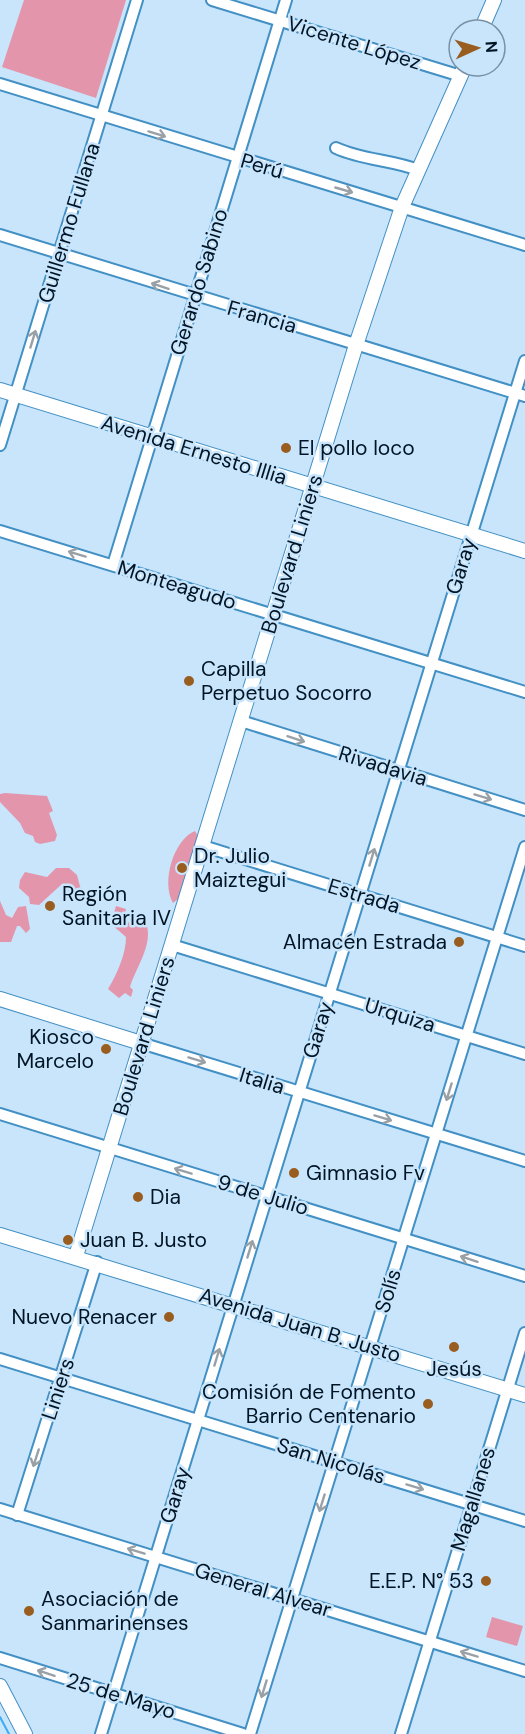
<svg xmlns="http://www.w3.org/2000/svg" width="525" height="1734" font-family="'DM Sans',sans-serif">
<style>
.green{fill:#e396ab}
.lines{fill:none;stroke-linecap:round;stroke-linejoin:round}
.stream{stroke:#3cacf4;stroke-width:2}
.street-casing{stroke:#4390c4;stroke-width:14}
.secondary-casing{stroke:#4390c4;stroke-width:16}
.street{stroke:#fff;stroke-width:10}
.secondary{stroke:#fff;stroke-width:14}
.oneway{stroke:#99a1a7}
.poi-dot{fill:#995d20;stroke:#c8e5fc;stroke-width:2}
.labels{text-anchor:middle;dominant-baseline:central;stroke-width:5;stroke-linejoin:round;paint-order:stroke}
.street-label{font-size:21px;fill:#001424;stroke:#c8e5fc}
.poi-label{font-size:21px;fill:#001424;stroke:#c8e5fc;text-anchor:start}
</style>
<rect width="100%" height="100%" fill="#c8e5fc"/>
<!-- green -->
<g class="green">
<polygon points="24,0 126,0 96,98 2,67"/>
<polygon points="5,793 47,796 53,811 49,813 57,835 55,841 40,844 35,842 33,836 25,833 20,823 0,802 0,794"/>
<path d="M 195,831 L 198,836 L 178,899 L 173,903 C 161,883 173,840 195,831 Z"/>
<polygon points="56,868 69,868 77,875 82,894 73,895 62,884 39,905 30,904 29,897 19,888 20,880 25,872 47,877"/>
<polygon points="0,901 6,915 12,918 18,907 26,906 30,929 26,933 20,926 17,926 11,942 0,942"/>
<path d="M 116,906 L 126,909 L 124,920 L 133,925 L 141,921 L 146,923 C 154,944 136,967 130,987 L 133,990 L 131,997 L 125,993 L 119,998 L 108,989 C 117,974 126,954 126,937 L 111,924 Z"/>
<polygon points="492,1617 523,1626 517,1646 486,1637"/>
</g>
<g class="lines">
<!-- stream -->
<polyline class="stream" points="0,1717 9,1734"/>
<!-- street casing -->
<g class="street-casing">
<g id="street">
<polyline points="212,0 461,76"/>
<polyline points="0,84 525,245"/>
<path d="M 336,148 C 362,160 392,160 418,170"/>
<polyline points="0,235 525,396"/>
<polyline points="0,445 137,0"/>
<polyline points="0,531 525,692"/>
<polyline points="113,565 286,0"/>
<polyline points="241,721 525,810"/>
<polyline points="203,846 525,946"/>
<polyline points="172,945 525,1054"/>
<polyline points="141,1043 525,1161"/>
<polyline points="0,1114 525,1276"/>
<polyline points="0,1359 525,1521"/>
<polyline points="0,1509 525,1671"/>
<polyline points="17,1515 97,1262"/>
<polyline points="0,1658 243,1734"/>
<polyline points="101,1734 525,361"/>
<polyline points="250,1734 525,847"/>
<polyline points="401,1734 525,1333"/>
</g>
</g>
<!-- secondary casing -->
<g class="secondary-casing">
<g id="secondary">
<polyline points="481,30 494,0"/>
<polyline points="0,390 525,551"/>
<polyline points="0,999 141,1043"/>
<polyline points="0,1235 525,1395"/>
<polyline points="76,1256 356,345 402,207 465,66"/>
<polyline points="0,1686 25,1734"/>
</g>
</g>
<!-- street -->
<use href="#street" class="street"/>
<!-- secondary -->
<use href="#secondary" class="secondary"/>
</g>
<!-- one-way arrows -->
<defs><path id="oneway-shaft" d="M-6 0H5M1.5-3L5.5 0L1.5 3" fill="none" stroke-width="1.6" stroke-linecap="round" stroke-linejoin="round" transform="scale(1.5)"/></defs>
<g class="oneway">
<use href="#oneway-shaft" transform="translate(157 134) rotate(17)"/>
<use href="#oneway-shaft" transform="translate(344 190) rotate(16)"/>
<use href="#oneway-shaft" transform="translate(160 286) rotate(-162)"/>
<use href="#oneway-shaft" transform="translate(33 339) rotate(-73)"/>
<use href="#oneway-shaft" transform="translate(77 554) rotate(-163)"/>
<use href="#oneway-shaft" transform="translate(296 739) rotate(18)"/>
<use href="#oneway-shaft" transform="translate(483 797) rotate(17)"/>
<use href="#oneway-shaft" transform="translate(372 857) rotate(-73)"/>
<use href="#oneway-shaft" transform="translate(197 1060) rotate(17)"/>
<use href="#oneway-shaft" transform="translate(449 1092) rotate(107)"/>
<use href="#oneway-shaft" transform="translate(383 1118) rotate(17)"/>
<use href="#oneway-shaft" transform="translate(183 1171) rotate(-163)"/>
<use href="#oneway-shaft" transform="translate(250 1249) rotate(-73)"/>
<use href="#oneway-shaft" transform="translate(469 1259) rotate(-162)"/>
<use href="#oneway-shaft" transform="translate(217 1357) rotate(-73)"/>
<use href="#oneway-shaft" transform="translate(36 1458) rotate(108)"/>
<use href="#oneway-shaft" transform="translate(415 1487) rotate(17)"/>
<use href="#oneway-shaft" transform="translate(322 1503) rotate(107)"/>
<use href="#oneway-shaft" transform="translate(136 1551) rotate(-163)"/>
<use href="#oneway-shaft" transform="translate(469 1654) rotate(-163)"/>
<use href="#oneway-shaft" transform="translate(46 1673) rotate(-162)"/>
<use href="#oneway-shaft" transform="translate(264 1689) rotate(107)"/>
</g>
<!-- markers -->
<g class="poi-dot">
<circle cx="286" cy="448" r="6"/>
<circle cx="189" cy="681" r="6"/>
<circle cx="182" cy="868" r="6"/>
<circle cx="50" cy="906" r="6"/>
<circle cx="459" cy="942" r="6"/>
<circle cx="106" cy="1049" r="6"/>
<circle cx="294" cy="1173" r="6"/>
<circle cx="138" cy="1197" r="6"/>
<circle cx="68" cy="1240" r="6"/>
<circle cx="169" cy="1317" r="6"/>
<circle cx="454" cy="1347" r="6"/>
<circle cx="428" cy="1404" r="6"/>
<circle cx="486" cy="1581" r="6"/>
<circle cx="29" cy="1611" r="6"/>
</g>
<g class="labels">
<!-- street labels -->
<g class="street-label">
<text transform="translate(354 43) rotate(17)">Vicente López</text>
<text transform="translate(262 166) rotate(16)">Perú</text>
<text transform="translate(69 223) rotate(-73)">Guillermo Fullana</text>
<text transform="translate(199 282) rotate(-73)">Gerardo Sabino</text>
<text transform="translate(262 317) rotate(16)">Francia</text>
<text transform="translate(194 450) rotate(17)">Avenida Ernesto Illia</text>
<text transform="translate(292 554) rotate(-73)">Boulevard Liniers</text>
<text transform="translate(461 566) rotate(-73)">Garay</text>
<text transform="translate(177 585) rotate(17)">Monteagudo</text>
<text transform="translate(383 766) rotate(17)">Rivadavia</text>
<text transform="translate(364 896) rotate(17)">Estrada</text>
<text transform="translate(400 1015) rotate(17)">Urquiza</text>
<text transform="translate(318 1030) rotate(-73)">Garay</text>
<text transform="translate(144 1036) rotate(-73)">Boulevard Liniers</text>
<text transform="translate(262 1081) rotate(17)">Italia</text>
<text transform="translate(263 1195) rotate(17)">9 de Julio</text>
<text transform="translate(388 1291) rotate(-73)">Solís</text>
<text transform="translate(300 1325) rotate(17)">Avenida Juan B. Justo</text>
<text transform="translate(58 1389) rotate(-72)">Liniers</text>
<text transform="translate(331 1461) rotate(17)">San Nicolás</text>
<text transform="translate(175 1495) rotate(-73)">Garay</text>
<text transform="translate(473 1499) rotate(-73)">Magallanes</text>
<text transform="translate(263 1590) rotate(17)">General Alvear</text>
<text transform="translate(121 1696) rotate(17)">25 de Mayo</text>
</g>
<!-- poi labels -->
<g class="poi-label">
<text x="298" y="448">El pollo loco</text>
<text x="201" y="669">Capilla<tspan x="201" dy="24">Perpetuo Socorro</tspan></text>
<text x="194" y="856">Dr. Julio<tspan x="194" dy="24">Maiztegui</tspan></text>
<text x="62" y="894">Región<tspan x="62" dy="24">Sanitaria IV</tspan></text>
<text x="447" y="942" text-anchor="end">Almacén Estrada</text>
<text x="94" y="1037" text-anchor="end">Kiosco<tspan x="94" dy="24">Marcelo</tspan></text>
<text x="306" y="1173">Gimnasio Fv</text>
<text x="150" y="1197">Dia</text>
<text x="80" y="1240">Juan B. Justo</text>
<text x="157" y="1317" text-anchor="end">Nuevo Renacer</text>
<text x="454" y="1369" text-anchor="middle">Jesús</text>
<text x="416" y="1392" text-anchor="end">Comisión de Fomento<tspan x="416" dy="24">Barrio Centenario</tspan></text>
<text x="474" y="1581" text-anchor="end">E.E.P. N° 53</text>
<text x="41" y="1599">Asociación de<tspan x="41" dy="24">Sanmarinenses</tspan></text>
</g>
</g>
<!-- north arrow -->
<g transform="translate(477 48) rotate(86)"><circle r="28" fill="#c8e5fc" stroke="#7891a6" stroke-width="1.5"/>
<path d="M0-4.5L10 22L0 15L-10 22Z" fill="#995d20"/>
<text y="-9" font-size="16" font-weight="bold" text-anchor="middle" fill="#001424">N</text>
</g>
</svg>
